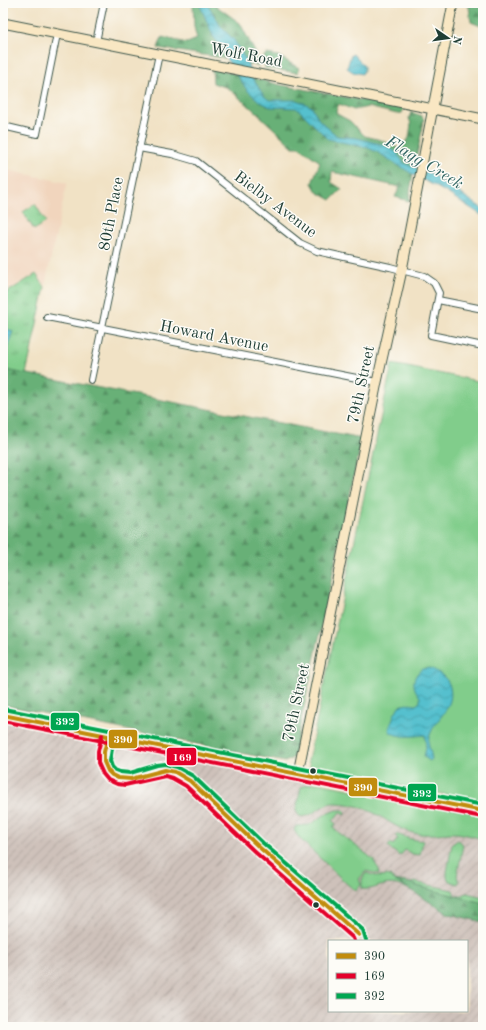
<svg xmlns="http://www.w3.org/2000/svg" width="486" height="1030" font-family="'Old Standard TT',serif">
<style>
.built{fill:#f1d5bd}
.industrial{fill:url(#industrial-furrows);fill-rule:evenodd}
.green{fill:#81cd8b;stroke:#508560}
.forest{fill:url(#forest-firs);stroke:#447656}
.park{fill:url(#park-tufts);stroke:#508560}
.water{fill:url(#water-waves);stroke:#3a7e81}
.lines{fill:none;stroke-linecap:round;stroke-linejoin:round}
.street-casing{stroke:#3e564a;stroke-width:8}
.secondary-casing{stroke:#3e564a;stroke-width:11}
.street{stroke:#fff;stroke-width:6}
.secondary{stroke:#f9e7c3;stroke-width:9}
.bus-1-casing{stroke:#fdfcf7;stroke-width:7}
.bus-2-casing{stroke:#fdfcf7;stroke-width:7}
.bus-3-casing{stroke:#fdfcf7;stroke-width:7}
.bus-1{stroke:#c18c0d;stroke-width:4}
.bus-2{stroke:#e4002b;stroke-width:4}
.bus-3{stroke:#00a651;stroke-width:4}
.bus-dot{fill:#1f3d34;stroke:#fdfcf7;stroke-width:1.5}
.labels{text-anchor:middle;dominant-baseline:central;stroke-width:3;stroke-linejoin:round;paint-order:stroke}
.street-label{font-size:16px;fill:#1f3d34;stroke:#fdfcf7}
.water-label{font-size:17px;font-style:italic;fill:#2f6462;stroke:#fdfcf7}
.line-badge{stroke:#fdfcf7;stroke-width:1.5}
.badge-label{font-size:11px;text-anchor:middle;font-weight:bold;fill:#fff}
</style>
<defs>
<pattern id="industrial-furrows" width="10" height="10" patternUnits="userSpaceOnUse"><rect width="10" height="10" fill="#cec1ba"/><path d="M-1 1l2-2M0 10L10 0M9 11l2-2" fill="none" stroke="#a79e98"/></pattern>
<pattern id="forest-firs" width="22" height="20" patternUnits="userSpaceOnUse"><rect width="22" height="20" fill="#68b077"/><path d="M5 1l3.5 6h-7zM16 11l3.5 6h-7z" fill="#559062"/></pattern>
<pattern id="park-tufts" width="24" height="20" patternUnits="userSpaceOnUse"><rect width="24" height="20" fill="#81cd8b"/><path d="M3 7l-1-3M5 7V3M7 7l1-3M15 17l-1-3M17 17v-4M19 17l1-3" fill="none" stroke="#69a872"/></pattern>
<pattern id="water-waves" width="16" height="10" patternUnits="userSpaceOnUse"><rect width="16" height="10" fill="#54c0ce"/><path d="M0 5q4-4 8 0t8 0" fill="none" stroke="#459da8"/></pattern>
</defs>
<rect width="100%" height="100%" fill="#fdfcf7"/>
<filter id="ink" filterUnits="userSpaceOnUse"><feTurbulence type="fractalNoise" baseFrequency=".025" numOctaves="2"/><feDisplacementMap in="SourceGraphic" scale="8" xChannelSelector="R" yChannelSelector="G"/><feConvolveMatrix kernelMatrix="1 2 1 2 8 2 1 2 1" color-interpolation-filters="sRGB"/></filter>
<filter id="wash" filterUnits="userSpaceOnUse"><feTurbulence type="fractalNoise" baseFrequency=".012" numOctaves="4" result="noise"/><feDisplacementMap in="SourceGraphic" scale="16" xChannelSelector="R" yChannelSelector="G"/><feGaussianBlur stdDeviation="0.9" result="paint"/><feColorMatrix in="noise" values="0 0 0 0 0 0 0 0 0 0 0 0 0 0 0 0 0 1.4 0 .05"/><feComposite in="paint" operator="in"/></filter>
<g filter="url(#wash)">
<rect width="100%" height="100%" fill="#f1e2c5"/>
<!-- built -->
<polygon class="built" points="3,169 67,183 26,374 3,369"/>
<!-- industrial -->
<path class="industrial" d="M 3,721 L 483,816 L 483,1027 L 3,1027 ZM 329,941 L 467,941 L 467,1011 L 329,1011 Z"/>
<!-- green -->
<g class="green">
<polygon points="392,364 483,382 483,802 311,768 308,761"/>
<path d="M 318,783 L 483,814 L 483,839 C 473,837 463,833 453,833 C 440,833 427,836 413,833 C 397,829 385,818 370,811 C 360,806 345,803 335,803 C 321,802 312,820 299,816 L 296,810 L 301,787 L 308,784 Z"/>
<polygon points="336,810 344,810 346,812 344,815 340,812 333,821 336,824 333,828 374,860 374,862 379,869 379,874 366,871 359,879 361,885 356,891 347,884 299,838 294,830 296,826 309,825 326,814"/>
<polygon points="396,834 411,839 423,841 420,855 412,854 405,850 400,856 389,848 388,846 391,843 393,845 398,839 395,835"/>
<polygon points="458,840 461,842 463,845 457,876 459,882 458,884 449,881 447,877 447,872 452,844"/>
<path d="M 366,873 L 380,877 L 381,875 L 384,877 L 387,875 L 392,877 L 394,880 L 415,892 C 406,888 395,882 384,885 C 375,887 372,890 362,889 L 362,879 Z"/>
<polygon points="414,882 453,890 455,895 460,896 467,893 483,897 483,903 417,886 412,883"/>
</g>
<!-- forest -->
<g class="forest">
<polygon points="193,3 212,3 240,23 256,54 258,66 223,58 158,48 162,37 187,43 197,39 194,27"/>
<polygon points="466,3 483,3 483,27 471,22 469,7"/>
<polygon points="267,54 278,56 299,68 298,73 265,68 264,56"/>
<path d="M 212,68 L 281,85 L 404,108 L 402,113 L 397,114 L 368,107 L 354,110 L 339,104 L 336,111 L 337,114 L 350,121 L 365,136 L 381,140 L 400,149 L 409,138 L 411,124 L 409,118 L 411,112 L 422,116 L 424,120 C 419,147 412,173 409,201 L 395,197 L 400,187 L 332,172 L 331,182 L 342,189 L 331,200 L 317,192 L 312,183 L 320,162 L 299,147 L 293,147 L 257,113 L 228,88 L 213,83 Z"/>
<polygon points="3,369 362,439 293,758 285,762 3,705"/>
<polygon points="394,880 412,883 417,886 483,903 483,922 449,914"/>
</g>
<!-- park -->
<g class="park">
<polygon points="35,204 46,222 34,230 23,212"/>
<polygon points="36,274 45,287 26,374 3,369 3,295"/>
</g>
<!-- water -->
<g class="water">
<polygon points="199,3 207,3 221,27 234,40 247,62 252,77 264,96 269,100 296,100 304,103 312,107 319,120 337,136 357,138 384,145 396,152 404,163 432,174 444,184 457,191 483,209 483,216 444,191 409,172 377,152 368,148 328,139 301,112 296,108 270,107 259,101 247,90 227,60 222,48 213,36"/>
<polygon points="353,54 364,66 364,70 362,74 353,72 347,68 351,55"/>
<polygon points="3,328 13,331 7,349 7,360 3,363"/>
<path d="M 430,668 C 439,672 448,678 450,687 C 455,709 436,717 430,735 C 426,744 431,750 432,759 L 430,761 L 424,757 L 426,748 L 425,735 C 414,736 401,738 391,733 L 389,729 L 394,715 L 399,706 L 408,704 L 416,705 L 420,702 L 420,697 C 412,687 411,678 422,669 Z"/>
</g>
</g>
<g filter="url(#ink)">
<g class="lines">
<!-- street casing -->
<g class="street-casing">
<g id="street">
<polyline points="96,42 104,3"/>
<polyline points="3,126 37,134 57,34"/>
<polyline points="139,148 172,154 196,161 300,243 317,251 390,267 424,276 434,283 439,293 431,335 483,346"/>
<polyline points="438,300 483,309"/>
<polyline points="47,317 377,382"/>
<polyline points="91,380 159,54"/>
</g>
</g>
<!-- secondary casing -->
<g class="secondary-casing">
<g id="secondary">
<polyline points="3,23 483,119"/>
<polyline points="3,715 483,811"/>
<polyline points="298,773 377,382 402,270 453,3"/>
</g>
</g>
<!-- street -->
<use href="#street" class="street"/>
<!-- secondary -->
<use href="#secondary" class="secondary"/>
<!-- bus-1 casing -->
<g class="bus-1-casing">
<g id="bus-1">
<polyline points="3,715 483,811"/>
<polyline points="108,736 104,752 104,762 108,771 112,775 118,778 131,779 165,770 175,772 190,781 259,847 359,935"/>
</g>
</g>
<!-- bus-2 casing -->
<g class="bus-2-casing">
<g id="bus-2">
<polyline points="3,721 482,817"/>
<polyline points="102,735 98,751 98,763 103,774 108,780 117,784 125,785 165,776 172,778 186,786 255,852 353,938 354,941"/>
</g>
</g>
<!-- bus-3 casing -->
<g class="bus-3-casing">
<g id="bus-3">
<polyline points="4,709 483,805"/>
<polyline points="114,737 110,761 112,767 115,770 120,772 130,773 157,765 165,764 177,767 193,776 263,843 363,930 366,940"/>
</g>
</g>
<!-- bus-1 -->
<use href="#bus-1" class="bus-1"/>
<!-- bus-2 -->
<use href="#bus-2" class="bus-2"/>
<!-- bus-3 -->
<use href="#bus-3" class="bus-3"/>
</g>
</g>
<!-- markers -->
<g class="bus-dot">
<circle cx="313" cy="771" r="3.5"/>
<circle cx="316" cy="905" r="3.5"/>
</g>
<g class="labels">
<!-- street labels -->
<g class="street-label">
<text transform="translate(246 56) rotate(11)">Wolf Road</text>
<text transform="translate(275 205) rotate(37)">Bielby Avenue</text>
<text transform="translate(112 214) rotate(-79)">80th Place</text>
<text transform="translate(214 337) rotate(11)">Howard Avenue</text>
<text transform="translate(362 385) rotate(-78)">79th Street</text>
<text transform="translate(297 703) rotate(-78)">79th Street</text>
</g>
<!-- water labels -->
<g class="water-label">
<text transform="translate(424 163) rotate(31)">Flagg Creek</text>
</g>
</g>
<g class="line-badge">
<rect x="50" y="712" width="30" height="19" rx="4" fill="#00a651"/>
<rect x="108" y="729" width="30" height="20" rx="4" fill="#c18c0d"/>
<rect x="166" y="747" width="31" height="19" rx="4" fill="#e4002b"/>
<rect x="348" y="777" width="30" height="20" rx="4" fill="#c18c0d"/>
<rect x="407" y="783" width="30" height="19" rx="4" fill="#00a651"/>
</g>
<g class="badge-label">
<text x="65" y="725">392</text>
<text x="123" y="743">390</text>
<text x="182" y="761">169</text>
<text x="363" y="791">390</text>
<text x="422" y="797">392</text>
</g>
<!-- margin -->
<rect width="486" height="1030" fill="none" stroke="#fdfcf7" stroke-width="16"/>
<!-- legend -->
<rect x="328" y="940" width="140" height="72" fill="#fdfcf7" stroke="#a4b0a9"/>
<rect x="336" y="953" width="20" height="6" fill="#c18c0d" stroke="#a4b0a9"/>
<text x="364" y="960" font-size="12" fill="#1f3d34">390</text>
<rect x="336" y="973" width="20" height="6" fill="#e4002b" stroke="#a4b0a9"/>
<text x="364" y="980" font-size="12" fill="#1f3d34">169</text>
<rect x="336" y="993" width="20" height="6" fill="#00a651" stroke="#a4b0a9"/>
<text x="364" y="1000" font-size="12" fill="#1f3d34">392</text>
<!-- north arrow -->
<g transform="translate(448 38) rotate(103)" stroke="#fdfcf7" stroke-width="3" paint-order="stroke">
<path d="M0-3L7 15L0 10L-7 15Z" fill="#1f3d34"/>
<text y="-6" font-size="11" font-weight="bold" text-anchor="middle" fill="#1f3d34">N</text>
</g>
</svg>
